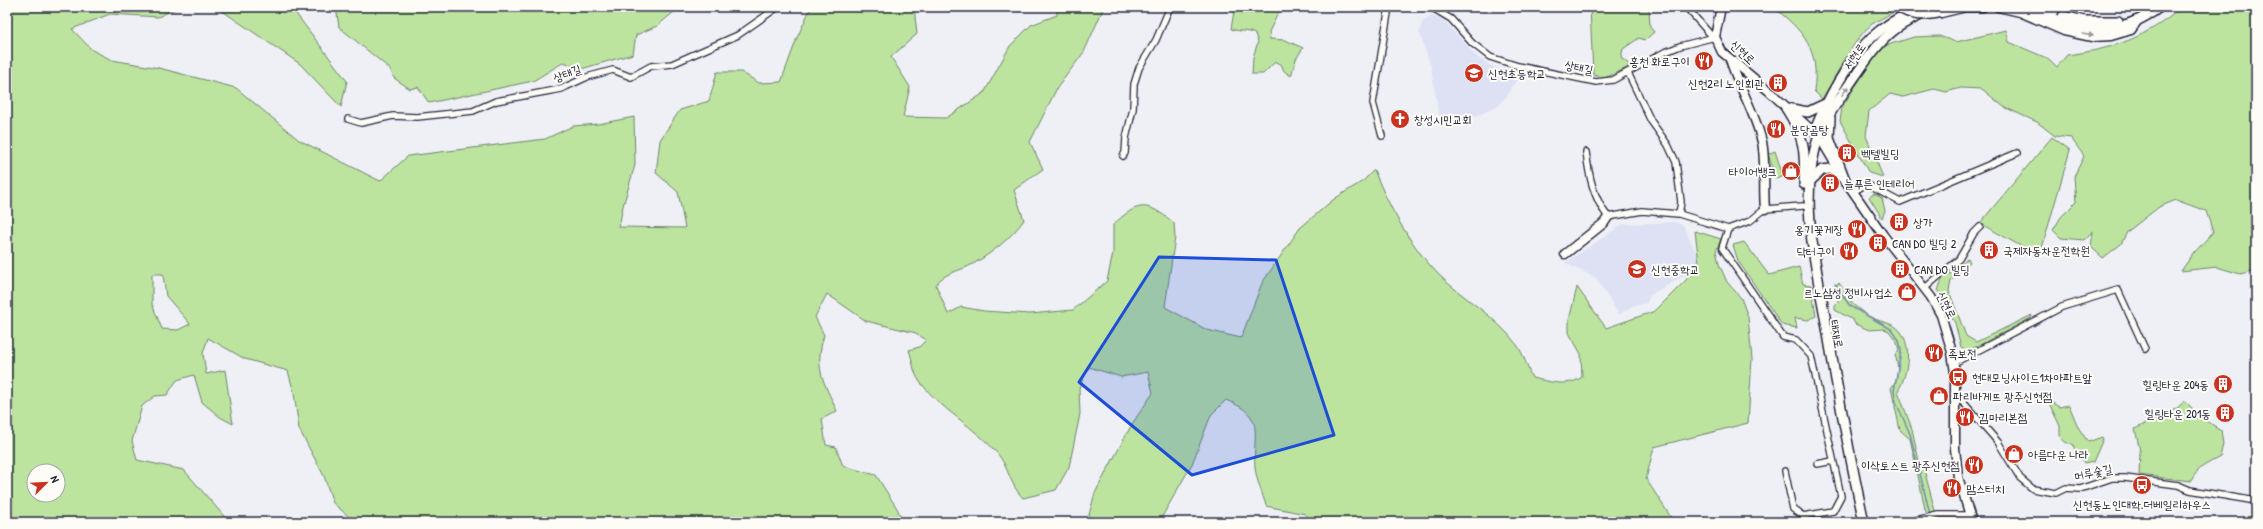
<svg xmlns="http://www.w3.org/2000/svg" width="2263" height="529" font-family="'Patrick Hand','Poor Story',sans-serif">
<style>
.built{fill:#dee1f4}
.green{fill:#bce49f;stroke:#6f836d;fill-rule:evenodd}
.lines{fill:none;stroke-linecap:round;stroke-linejoin:round}
.stream{stroke:#758cab;stroke-width:1.5}
.street-casing{stroke:#22223b;stroke-width:8}
.secondary-casing{stroke:#22223b;stroke-width:11}
.primary-casing{stroke:#22223b;stroke-width:12}
.street{stroke:#fdfcf7;stroke-width:5.5}
.secondary{stroke:#fdfcf7;stroke-width:8}
.primary{stroke:#fdfcf7;stroke-width:9}
.secondary-bridge-casing{stroke:#22223b;stroke-width:11;stroke-linecap:butt}
.secondary-bridge{stroke:#fdfcf7;stroke-width:8}
.oneway{fill:#9a9aa2}
.marked{fill:#1d4ed8;fill-opacity:0.2;stroke:#1d4ed8;stroke-width:3;stroke-linejoin:round}
.labels{text-anchor:middle;dominant-baseline:central;stroke-width:4;stroke-linejoin:round;paint-order:stroke}
.street-label{font-size:12px;fill:#22223b;stroke:#fdfcf7}
.poi-label{font-size:12px;fill:#22223b;stroke:#fdfcf7;text-anchor:start}
</style>
<rect width="100%" height="100%" fill="#eff0f6"/>
<filter id="ink" filterUnits="userSpaceOnUse"><feTurbulence type="fractalNoise" baseFrequency=".025" numOctaves="2"/><feDisplacementMap in="SourceGraphic" scale="8" xChannelSelector="R" yChannelSelector="G"/><feConvolveMatrix kernelMatrix="1 2 1 2 8 2 1 2 1" color-interpolation-filters="sRGB"/></filter>
<g filter="url(#ink)">
<!-- built -->
<g class="built">
<polygon points="1432,16 1444,20 1476,56 1491,66 1523,76 1511,87 1509,94 1497,107 1453,126 1440,124 1431,67 1419,32 1423,21"/>
<polygon points="1675,222 1683,225 1702,264 1697,269 1650,295 1647,303 1632,306 1619,315 1596,278 1565,263 1623,224"/>
</g>
<!-- green -->
<g class="green">
<path d="M 7,7 L 179,7 L 158,17 L 110,14 L 72,29 L 92,50 L 112,60 L 159,68 L 236,88 L 299,140 L 380,181 L 408,156 L 545,139 L 573,126 L 598,124 L 634,117 L 635,165 L 623,206 L 619,227 L 685,228 L 678,192 L 656,173 L 660,140 L 680,110 L 709,101 L 717,72 L 741,72 L 759,83 L 781,82 L 797,38 L 811,7 L 914,7 L 917,34 L 891,57 L 910,87 L 903,117 L 946,118 L 984,93 L 1010,46 L 1031,25 L 1057,15 L 1057,7 L 1104,7 L 1084,52 L 1057,88 L 1030,142 L 1043,169 L 1014,190 L 1024,220 C 1012,237 991,254 973,264 C 961,271 942,273 936,285 L 948,314 L 961,307 L 984,311 L 1030,314 L 1073,310 L 1107,281 L 1113,253 L 1113,225 C 1138,201 1147,201 1174,223 L 1175,237 L 1165,307 L 1207,330 L 1241,338 L 1262,283 L 1300,228 L 1334,199 L 1363,181 L 1374,170 C 1389,207 1410,245 1438,274 C 1463,299 1494,314 1517,345 C 1524,354 1527,368 1532,378 C 1548,381 1567,388 1582,377 L 1581,354 L 1569,333 L 1569,320 L 1577,287 L 1606,328 L 1655,311 L 1686,280 L 1699,263 L 1695,231 L 1721,239 L 1716,251 L 1719,264 L 1727,282 L 1741,298 L 1748,317 L 1752,359 L 1748,423 L 1654,447 L 1646,479 L 1674,522 L 1313,522 L 1305,514 L 1266,506 C 1263,494 1256,480 1255,467 C 1252,433 1267,416 1226,400 L 1211,415 L 1192,464 L 1159,522 L 1087,522 L 1095,493 L 1132,424 L 1153,393 L 1148,372 L 1121,377 L 1089,367 L 1079,388 L 1080,414 L 1069,467 L 1056,490 L 1023,498 C 1009,484 1009,467 997,453 C 974,426 942,411 920,382 C 913,373 913,361 909,350 L 919,347 L 926,340 L 916,333 L 866,321 L 827,294 L 815,317 L 824,335 C 814,369 823,380 837,411 L 822,419 L 826,445 L 836,447 L 843,466 L 876,475 L 898,510 L 902,522 L 355,522 L 333,503 L 324,476 L 299,429 L 294,393 L 288,371 L 245,359 L 208,338 L 203,353 L 206,374 L 225,370 L 233,424 L 220,417 L 202,402 L 194,375 L 177,380 L 167,395 L 155,396 L 142,406 L 132,441 L 137,460 L 184,470 L 229,522 L 7,522 ZM 152,274 L 163,274 L 166,296 L 190,324 L 178,330 L 162,329 L 152,304 ZM 34,471 L 58,471 L 58,495 L 34,495 Z"/>
<polygon points="214,7 291,7 347,81 341,107 300,64 218,8"/>
<polygon points="336,7 680,7 657,26 636,35 633,54 581,69 564,62 533,81 429,103 418,87 410,89 394,78 390,69 339,27"/>
<path d="M 1281,7 L 1269,32 L 1270,39 L 1285,40 L 1303,48 L 1296,59 L 1291,76 L 1284,71 L 1281,64 L 1275,62 L 1263,74 L 1252,74 L 1253,57 L 1258,42 L 1255,34 C 1246,30 1240,32 1231,29 L 1234,11 L 1240,7 Z"/>
<polygon points="1590,7 1651,7 1649,8 1650,27 1654,32 1645,40 1639,38 1623,49 1621,58 1631,66 1605,78 1593,75"/>
<path d="M 1773,7 L 1901,7 C 1892,14 1881,18 1872,24 C 1854,38 1835,78 1822,99 L 1814,91 C 1820,50 1804,31 1773,7 Z"/>
<path d="M 2182,7 L 2256,7 L 2256,270 L 2240,274 L 2217,267 L 2181,271 L 2193,254 L 2213,232 L 2206,211 L 2176,200 L 2159,207 L 2127,232 L 2121,244 L 2103,258 L 2091,247 L 2093,231 L 2084,240 L 2061,238 L 2053,230 L 2061,217 L 2076,202 L 2074,177 L 2084,156 L 2071,138 L 2055,136 L 2037,122 L 2004,107 L 1982,89 L 1961,88 L 1946,92 L 1934,89 L 1903,97 L 1890,94 L 1869,111 L 1866,136 L 1883,177 L 1869,173 L 1840,121 L 1842,107 L 1881,47 L 1914,37 L 1939,36 L 1956,42 L 2006,30 L 2009,42 L 2049,59 L 2057,67 L 2067,55 C 2113,49 2146,38 2182,7 Z"/>
<polygon points="2052,137 2070,150 2042,248 2038,256 1980,223"/>
<polygon points="1775,151 1783,176 1776,179 1768,154"/>
<polygon points="1874,194 1882,198 1885,211 1882,218 1869,197"/>
<polygon points="1744,242 1769,275 1799,267 1803,284 1811,285 1816,316 1808,320 1795,318 1797,328 1782,325 1738,261 1733,245"/>
<polygon points="1968,258 1970,262 1951,281 1949,291 1966,336 1976,342 2032,315 2031,318 1972,349 1966,350 1961,347 1955,323 1938,291 1943,276 1950,274"/>
<path d="M 1839,283 C 1845,290 1847,299 1855,306 C 1860,310 1867,316 1873,318 C 1881,322 1888,322 1896,327 C 1914,341 1908,374 1898,391 L 1912,429 L 1920,465 L 1925,473 L 1938,522 L 1930,522 L 1925,509 L 1913,452 L 1910,439 L 1900,430 L 1891,388 C 1899,379 1899,366 1895,355 L 1899,351 L 1897,342 L 1889,331 L 1884,329 L 1869,330 L 1855,324 L 1853,320 L 1835,310 L 1835,305 L 1838,302 L 1835,285 Z"/>
<polygon points="2047,399 2059,407 2069,405 2078,427 2088,442 2102,437 2103,439 2093,462 2084,464 2074,446 2065,442 2060,437 2060,426"/>
<path d="M 2185,401 L 2202,418 L 2221,430 L 2223,444 L 2220,457 C 2207,464 2198,467 2191,481 L 2139,475 L 2140,451 L 2135,429 L 2177,408 Z"/>
</g>
<g class="lines">
<!-- stream -->
<polyline class="stream" points="1835,284 1850,306 1891,329 1899,340 1901,351 1894,391 1896,402 1910,434 1932,522"/>
<!-- street casing -->
<g class="street-casing">
<g id="street">
<polyline points="1431,7 1451,19 1472,43 1490,57 1518,66 1596,82 1613,80 1663,53 1680,46 1715,37"/>
<polyline points="1686,7 1710,34 1715,37"/>
<polyline points="1628,73 1651,121 1668,145 1676,162 1681,202 1679,214"/>
<polyline points="348,119 361,123 393,116 417,117 473,111 496,101 561,89 587,77 613,70 631,77 651,66 672,64 738,35 778,7"/>
<polyline points="1382,136 1373,103 1389,7"/>
<path d="M 1586,152 C 1589,176 1593,197 1608,217 L 1642,211 L 1679,214 L 1728,229 L 1750,221 L 1765,209 L 1803,206"/>
<polyline points="1123,156 1125,153 1126,138 1133,109 1134,84 1139,68 1156,40 1170,7"/>
<polyline points="1853,192 1866,184 1900,202 2017,153"/>
<polyline points="1728,229 1722,248 1783,337 1796,340 1811,356 1841,496 1833,511 1803,516 1793,509 1785,471"/>
<polyline points="1925,288 1959,259 1974,233 1980,227"/>
<polyline points="1954,363 2062,307 2118,290 2145,349"/>
<polyline points="1955,393 1998,442 2020,478 2033,489 2056,493 2066,488 2080,489 2112,478 2125,478 2178,485 2190,490 2256,501"/>
<polyline points="1817,464 1833,461"/>
<polyline points="1908,522 1938,515 1969,515"/>
</g>
</g>
<!-- secondary casing -->
<g class="secondary-casing">
<g id="secondary">
<polyline points="1721,7 1715,37 1722,52 1769,91 1820,138 1845,180 1883,235 1931,297 1941,315 1952,352 1955,373 1955,448 1958,477 1972,522"/>
<polyline points="1998,7 2020,12 2064,31 2092,37 2111,36 2131,30 2138,20"/>
<polyline points="2050,7 2054,12"/>
<polyline points="1941,13 1966,7 1983,7"/>
<path d="M 1730,59 C 1739,88 1755,112 1762,142 C 1766,161 1763,189 1765,209"/>
<polyline points="1565,254 1604,223 1608,217"/>
</g>
</g>
<!-- primary casing -->
<g class="primary-casing">
<g id="primary">
<path d="M 2025,7 C 2043,13 2060,23 2078,27 C 2107,33 2136,25 2160,7"/>
<polyline points="2063,16 2084,21 2118,21"/>
<path d="M 1786,108 C 1804,136 1806,150 1804,184"/>
<polyline points="1786,108 1808,112 1825,104"/>
<polyline points="1830,118 1829,138 1845,180"/>
<path d="M 1815,130 C 1826,102 1849,59 1871,38 C 1884,26 1899,17 1915,10"/>
<polyline points="1809,182 1822,170 1831,169 1845,180"/>
<path d="M 1864,522 C 1850,458 1838,393 1827,328 C 1817,269 1800,209 1815,149 C 1822,121 1840,98 1856,75 C 1883,35 1897,21 1944,7"/>
</g>
</g>
<!-- street -->
<use href="#street" class="street"/>
<!-- secondary -->
<use href="#secondary" class="secondary"/>
<!-- primary -->
<use href="#primary" class="primary"/>
<!-- secondary-bridge casing -->
<g class="secondary-bridge-casing">
<path id="secondary-bridge" d="M 1897,7 C 1914,18 1923,16 1941,13"/>
</g>
<!-- secondary-bridge -->
<use href="#secondary-bridge" class="secondary-bridge"/>
</g>
<!-- one-way arrows -->
<defs><path id="oneway-solid" d="M-6-.8H1V-3.2L6.5 0L1 3.2V.8H-6Z"/></defs>
<g class="oneway">
<use href="#oneway-solid" transform="translate(2088 35) rotate(9)"/>
<use href="#oneway-solid" transform="translate(1845 91) rotate(-55)"/>
</g>
</g>
<!-- marked area -->
<path class="marked" d="M 1159,257 L 1276,260 L 1334,435 L 1192,475 L 1079,382 Z"/>
<!-- icons -->
<defs>
<g id="restaurant-disc" transform="scale(1)"><circle r="9.5" fill="#c8321e" stroke="#fdfcf7"/><path d="M-5-6h1v4h1v-4h1v4h1v-4h1v5L-1.5 .5V6h-2V.5L-5-1ZM5-6V6H3V1.5H1.5Q1.5-4 5-6Z" fill="#fff"/></g>
<g id="school-disc" transform="scale(1)"><circle r="9.5" fill="#c8321e" stroke="#fdfcf7"/><path d="M0-5L7-2L0 1L-7-2ZM-4 1L0 2.5L4 1V4Q0 6-4 4Z" fill="#fff"/></g>
<g id="building-disc" transform="scale(1)"><circle r="9.5" fill="#c8321e" stroke="#fdfcf7"/><path d="M-4-6H4V6H1V3H-1V6H-4ZM-2.5-4.3h1.7v1.8h-1.7ZM.8-4.3h1.7v1.8H.8ZM-2.5-1h1.7V.8h-1.7ZM.8-1h1.7V.8H.8Z" fill="#fff"/></g>
<g id="church-disc" transform="scale(1)"><circle r="9.5" fill="#c8321e" stroke="#fdfcf7"/><path d="M-1.2-6h2.4v3.5h3.3v2.4h-3.3V6h-2.4V-.1h-3.3v-2.4h3.3Z" fill="#fff"/></g>
<g id="shop-disc" transform="scale(1)"><circle r="9.5" fill="#c8321e" stroke="#fdfcf7"/><path d="M-5-2.5h2.3a2.7 3.5 0 0 1 5.4 0H5L5.5 6h-11ZM-1.5-2.5h3a1.5 2.3 0 0 0-3 0Z" fill="#fff"/></g>
<g id="bus-disc" transform="scale(1)"><circle r="9.5" fill="#c8321e" stroke="#fdfcf7"/><path d="M-5-6H5V4H4V6H2V4H-2V6H-4V4H-5ZM-3.5-4V0h7V-4ZM-3.5 1.2v1.5H-2V1.2ZM2 1.2v1.5H3.5V1.2Z" fill="#fff"/></g>
</defs>
<g fill-rule="evenodd">
<use href="#restaurant-disc" x="1704" y="61"/>
<use href="#school-disc" x="1474" y="73"/>
<use href="#building-disc" x="1778" y="83"/>
<use href="#church-disc" x="1400" y="119"/>
<use href="#restaurant-disc" x="1776" y="129"/>
<use href="#building-disc" x="1847" y="153"/>
<use href="#shop-disc" x="1791" y="171"/>
<use href="#building-disc" x="1830" y="183"/>
<use href="#building-disc" x="1899" y="222"/>
<use href="#restaurant-disc" x="1857" y="229"/>
<use href="#building-disc" x="1878" y="243"/>
<use href="#building-disc" x="1989" y="250"/>
<use href="#restaurant-disc" x="1849" y="251"/>
<use href="#school-disc" x="1637" y="269"/>
<use href="#building-disc" x="1900" y="269"/>
<use href="#shop-disc" x="1907" y="292"/>
<use href="#restaurant-disc" x="1934" y="353"/>
<use href="#bus-disc" x="1958" y="377"/>
<use href="#building-disc" x="2223" y="384"/>
<use href="#shop-disc" x="1939" y="396"/>
<use href="#building-disc" x="2225" y="413"/>
<use href="#restaurant-disc" x="1965" y="417"/>
<use href="#shop-disc" x="2014" y="454"/>
<use href="#restaurant-disc" x="1974" y="465"/>
<use href="#bus-disc" x="2142" y="485"/>
<use href="#restaurant-disc" x="1952" y="488"/>
</g>
<g class="labels">
<!-- street labels -->
<g class="street-label">
<text transform="translate(1743 52) rotate(44)">신현로</text>
<text transform="translate(1854 56) rotate(-55)">서현로</text>
<text transform="translate(1579 67) rotate(12)">상태길</text>
<text transform="translate(567 73) rotate(-20)">상태길</text>
<text transform="translate(1947 305) rotate(64)">신현로</text>
<text transform="translate(1837 334) rotate(80)">태재로</text>
<text transform="translate(2093 472) rotate(-12)">머루숯길</text>
</g>
<!-- poi labels -->
<g class="poi-label">
<text x="1690" y="61" text-anchor="end">홍천 화로구이</text>
<text x="1488" y="73">신현초등학교</text>
<text x="1764" y="83" text-anchor="end">신현2리 노인회관</text>
<text x="1414" y="119">창성시민교회</text>
<text x="1790" y="129">분당곰탕</text>
<text x="1861" y="153">벡텔빌딩</text>
<text x="1777" y="171" text-anchor="end">타이어뱅크</text>
<text x="1844" y="183">늘푸른 인테리어</text>
<text x="1913" y="222">상가</text>
<text x="1843" y="229" text-anchor="end">옹기꽃게장</text>
<text x="1892" y="243">CAN DO 빌딩 2</text>
<text x="2003" y="250">국제자동차운전학원</text>
<text x="1835" y="251" text-anchor="end">닥터구이</text>
<text x="1651" y="269">신현중학교</text>
<text x="1914" y="269">CAN DO 빌딩</text>
<text x="1893" y="292" text-anchor="end">르노삼성 정비사업소</text>
<text x="1948" y="353">족보전</text>
<text x="1972" y="377">현대모닝사이드1차아파트앞</text>
<text x="2209" y="384" text-anchor="end">힐링타운 204동</text>
<text x="1953" y="396">파리바게뜨 광주신현점</text>
<text x="2211" y="413" text-anchor="end">힐링타운 201동</text>
<text x="1979" y="417">김마리본점</text>
<text x="2028" y="454">아름다운 나라</text>
<text x="1960" y="465" text-anchor="end">이삭토스트 광주신현점</text>
<text x="1966" y="488">맘스터치</text>
<text x="2142" y="504" text-anchor="middle">신현동노인대학.더베일리하우스</text>
</g>
</g>
<!-- margin -->
<rect width="2263" height="529" fill="none" stroke="#fdfcf7" stroke-width="24"/>
<rect x="12" y="12" width="2239" height="505" fill="none" stroke="#22223b" stroke-width="1.5" filter="url(#ink)"/>
<!-- north arrow -->
<g transform="translate(46 483) rotate(66)"><circle r="19" fill="#fdfcf7" stroke="#a5a5ac"/>
<path d="M0-3L7 15L0 10L-7 15Z" fill="#c8321e"/>
<text y="-6" font-size="11" font-weight="bold" text-anchor="middle" fill="#22223b">N</text>
</g>
</svg>
